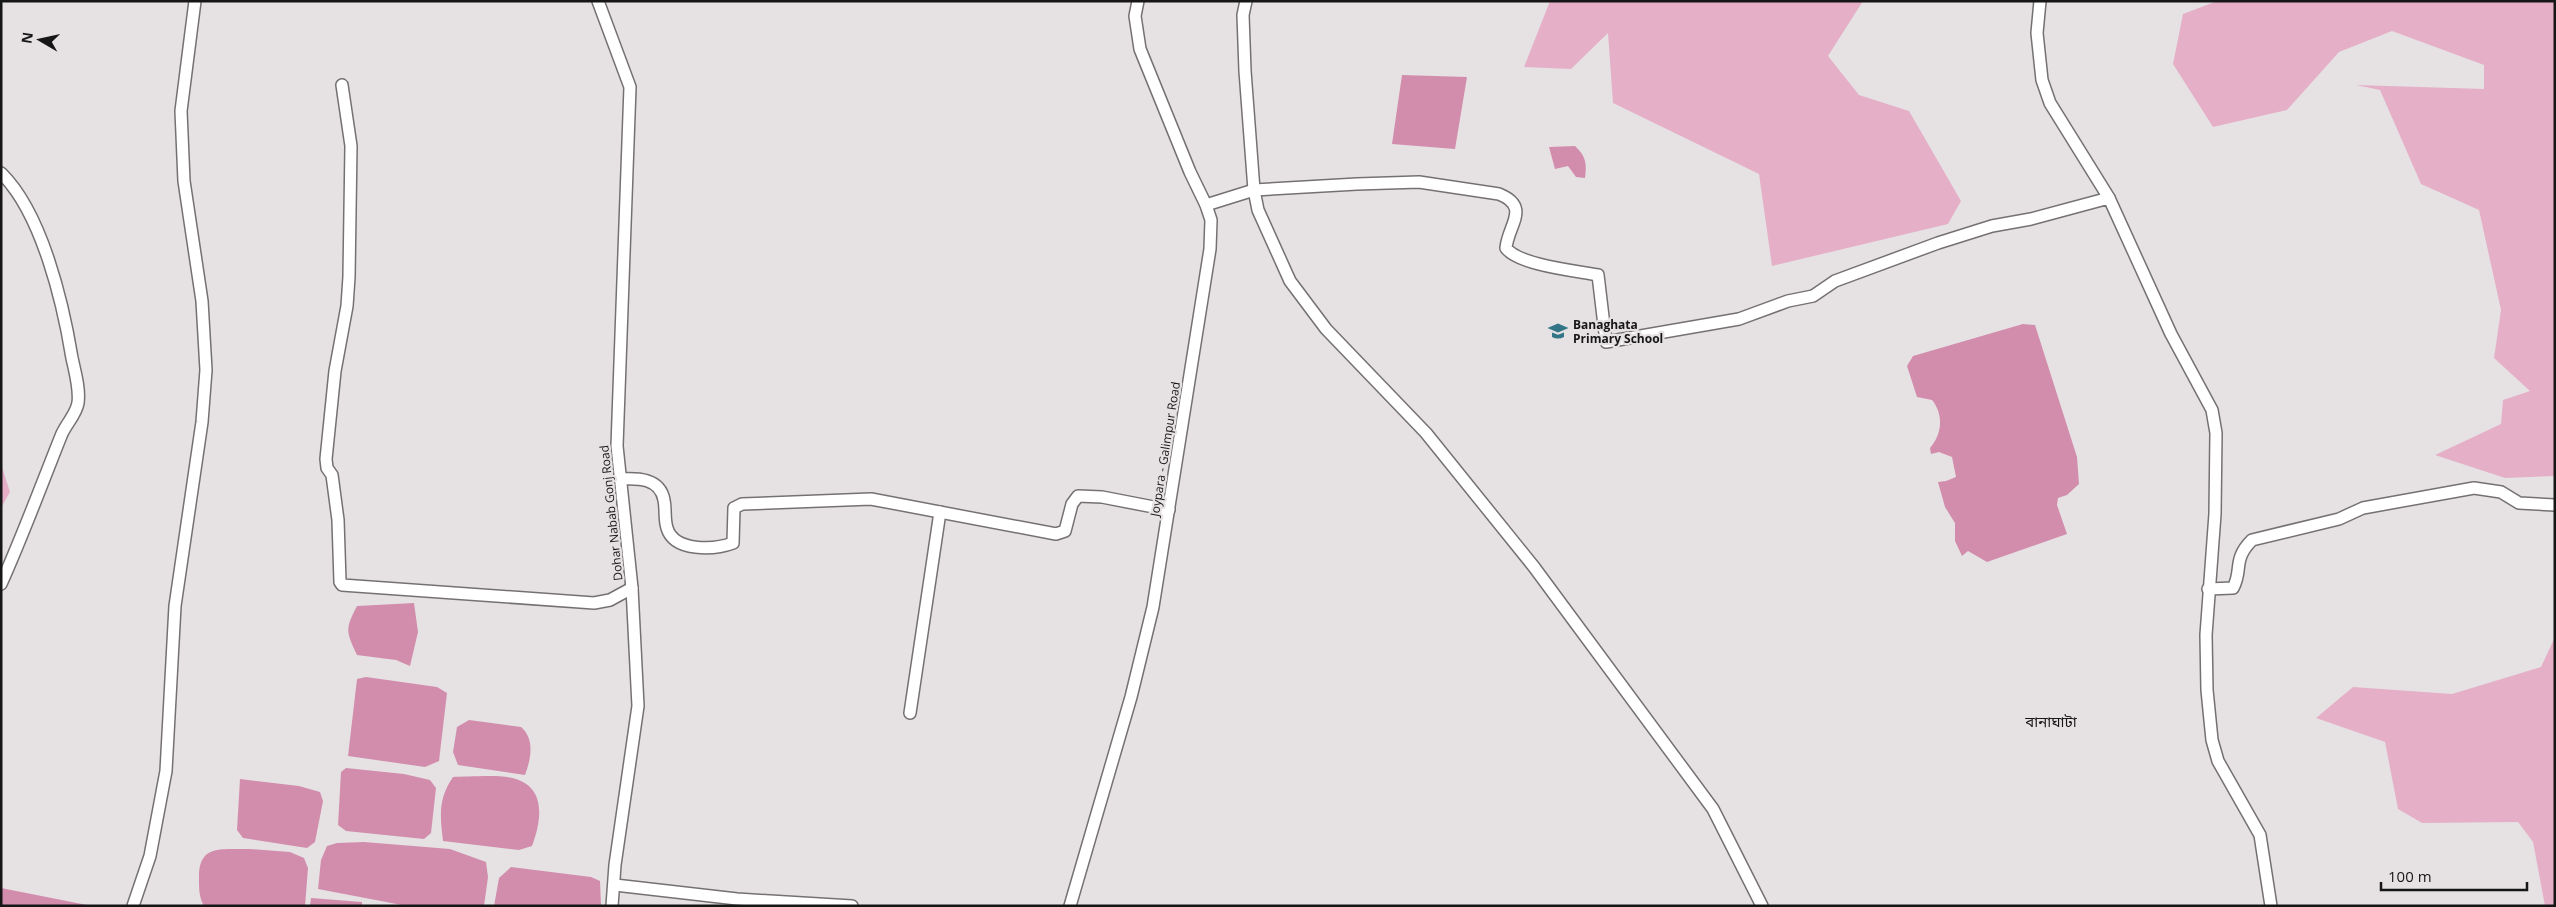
<svg xmlns="http://www.w3.org/2000/svg" width="2556" height="907" font-family="'Open Sans','Noto Sans Bengali',sans-serif">
<style>
.green{fill:#e5b0c7}
.water{fill:#d28dad}
.lines{fill:none;stroke-linecap:round;stroke-linejoin:round}
.minor-casing{stroke:#757172;stroke-width:14}
.minor{stroke:#fff;stroke-width:11}
.labels{text-anchor:middle;dominant-baseline:central;stroke-width:4.5;stroke-linejoin:round;paint-order:stroke}
.poi-label{font-size:12px;font-weight:bold;fill:#171617;stroke:#e6e2e3;text-anchor:start}
.street-label{font-size:12px;fill:#171617;stroke:#e6e2e3}
.quarter-label{font-size:15px;fill:#171617;stroke:#e6e2e3}
</style>
<rect width="100%" height="100%" fill="#e6e2e3"/>
<!-- green -->
<g class="green">
<polygon points="1550,1 1863,1 1828,56 1859,95 1909,111 1961,201 1948,224 1772,266 1759,174 1613,103 1608,33 1571,69 1524,67"/>
<polygon points="2217,1 2555,1 2555,476 2505,478 2435,455 2501,424 2503,400 2530,391 2494,358 2501,310 2479,210 2421,184 2380,90 2356,85 2484,89 2484,65 2392,31 2339,52 2287,110 2213,127 2173,64 2183,14"/>
<polygon points="1,464 10,492 1,508"/>
<polygon points="2555,637 2555,906 2545,906 2533,842 2518,822 2422,823 2398,809 2385,742 2316,718 2353,687 2452,694 2541,667"/>
</g>
<!-- water -->
<g class="water">
<polygon points="1402,75 1467,77 1455,149 1392,144"/>
<path d="M 1575,146 C 1586,156 1587,164 1585,178 L 1576,177 L 1568,166 L 1555,169 L 1549,147 Z"/>
<path d="M 2023,324 L 2035,325 L 2077,457 L 2079,484 L 2067,495 L 2058,498 L 2057,505 L 2067,534 L 1987,562 L 1968,551 L 1962,556 L 1955,541 L 1955,523 L 1945,507 L 1938,482 L 1946,481 L 1956,477 L 1952,457 L 1939,452 L 1931,454 L 1930,448 C 1942,434 1944,415 1932,400 L 1917,397 L 1907,366 L 1913,356 Z"/>
<path d="M 414,603 L 418,632 L 410,666 L 396,660 L 357,655 C 346,631 345,629 357,606 Z"/>
<polygon points="366,677 437,687 447,693 439,761 425,767 348,756 357,679"/>
<path d="M 469,720 L 521,727 C 535,739 531,759 525,775 L 458,765 L 453,752 L 457,727 Z"/>
<polygon points="346,768 404,774 430,780 436,788 431,833 424,839 346,831 338,825 341,772"/>
<path d="M 453,777 C 468,777 503,774 516,779 C 547,789 541,822 532,846 L 519,850 L 443,841 C 440,815 438,799 453,777 Z"/>
<polygon points="240,779 299,786 320,792 323,801 315,842 307,848 243,838 237,830"/>
<polygon points="364,842 450,849 486,862 488,877 484,906 407,906 318,889 321,860 327,846 337,843"/>
<path d="M 250,849 L 290,852 L 304,858 L 308,868 L 305,906 L 204,906 C 199,897 199,889 199,879 C 198,843 222,850 250,849 Z"/>
<polygon points="511,867 591,877 600,881 601,906 494,906 499,878"/>
<polygon points="1,888 92,906 1,906"/>
<polygon points="311,898 362,902 362,906 310,906"/>
</g>
<g class="lines">
<!-- minor casing -->
<g class="minor-casing">
<g id="minor">
<polyline points="598,1 630,87 617,446 632,588 638,706 615,865 612,906"/>
<polyline points="1246,1 1243,15 1245,71 1254,190 1258,210 1290,281 1326,329 1426,433 1534,567 1713,809 1762,906"/>
<polyline points="2040,1 2037,33 2042,80 2050,103 2109,198"/>
<polyline points="342,85 351,146 349,277 347,306 335,371 326,459 327,468 332,475 338,520 340,582 342,585 594,603 610,600 632,588"/>
<path d="M 1,173 C 42,213 63,303 72,358 C 75,372 80,389 78,403 C 76,415 65,425 61,436 C 41,486 23,535 1,584"/>
<path d="M 1206,205 L 1254,190 L 1357,184 L 1419,182 L 1499,194 C 1531,207 1508,225 1506,248 C 1518,265 1577,271 1598,275 L 1606,342 L 1739,319 L 1788,301 L 1813,296 L 1835,281 L 1938,243 L 1992,226 L 2031,219 L 2109,198 L 2171,334 L 2212,410 L 2216,433 L 2215,514 L 2206,635 L 2207,690 L 2212,740 L 2218,761 L 2260,835 L 2271,906"/>
<path d="M 620,479 C 638,478 660,478 664,500 C 666,509 664,519 667,528 C 674,552 714,550 733,543 L 734,508 L 742,504 L 871,499 L 1056,534 L 1065,531 L 1072,504 L 1078,496 L 1102,497 L 1169,510"/>
<path d="M 2208,589 L 2233,588 C 2243,570 2232,560 2252,540 L 2339,519 L 2363,508 L 2474,488 L 2501,492 L 2519,503 L 2555,505"/>
<polyline points="910,713 940,512"/>
<polyline points="615,885 737,899 852,906"/>
<polyline points="133,906 150,856 166,771 175,606 202,422 206,370 202,301 184,181 181,111 195,1"/>
<polyline points="1070,906 1131,697 1153,607 1210,249 1211,220 1206,205 1190,172 1140,49 1135,16 1138,1"/>
</g>
</g>
<!-- minor -->
<use href="#minor" class="minor"/>
</g>
<!-- icons -->
<defs>
<g id="school-bare" transform="scale(1.5)"><path d="M0-5L7-2L0 1L-7-2ZM-4 1L0 2.5L4 1V4Q0 6-4 4Z" fill="#337487" stroke="#e6e2e3" stroke-width="2.5" paint-order="stroke"/></g>
</defs>
<g fill-rule="evenodd">
<use href="#school-bare" x="1558" y="331"/>
</g>
<g class="labels">
<!-- poi labels -->
<g class="poi-label">
<text x="1573" y="324">Banaghata<tspan x="1573" dy="14">Primary School</tspan></text>
</g>
<!-- street labels -->
<g class="street-label">
<text transform="translate(1165 449) rotate(-81)">Joypara - Galimpur Road</text>
<text transform="translate(611 513) rotate(-96)">Dohar Nabab Gonj Road</text>
</g>
<!-- quarter labels -->
<g class="quarter-label">
<text x="2051" y="721">বানাঘাটা</text>
</g>
</g>
<!-- border -->
<rect width="2556" height="907" fill="none" stroke="#171617" stroke-width="5"/>
<!-- north arrow -->
<g transform="translate(40 40) rotate(279)" stroke="#e6e2e3" stroke-width="4" paint-order="stroke">
<path d="M0-4L9 19L0 12L-9 19Z" fill="#171617"/>
<text y="-8" font-size="14" font-weight="bold" text-anchor="middle" fill="#171617">N</text>
</g>
<!-- scale -->
<path d="M2381 882v8h146v-8" fill="none" stroke="#171617" stroke-width="2.5"/>
<text x="2388" y="882" font-size="15" fill="#171617" stroke="#e6e2e3" stroke-width="4" paint-order="stroke">100 m</text>
</svg>
